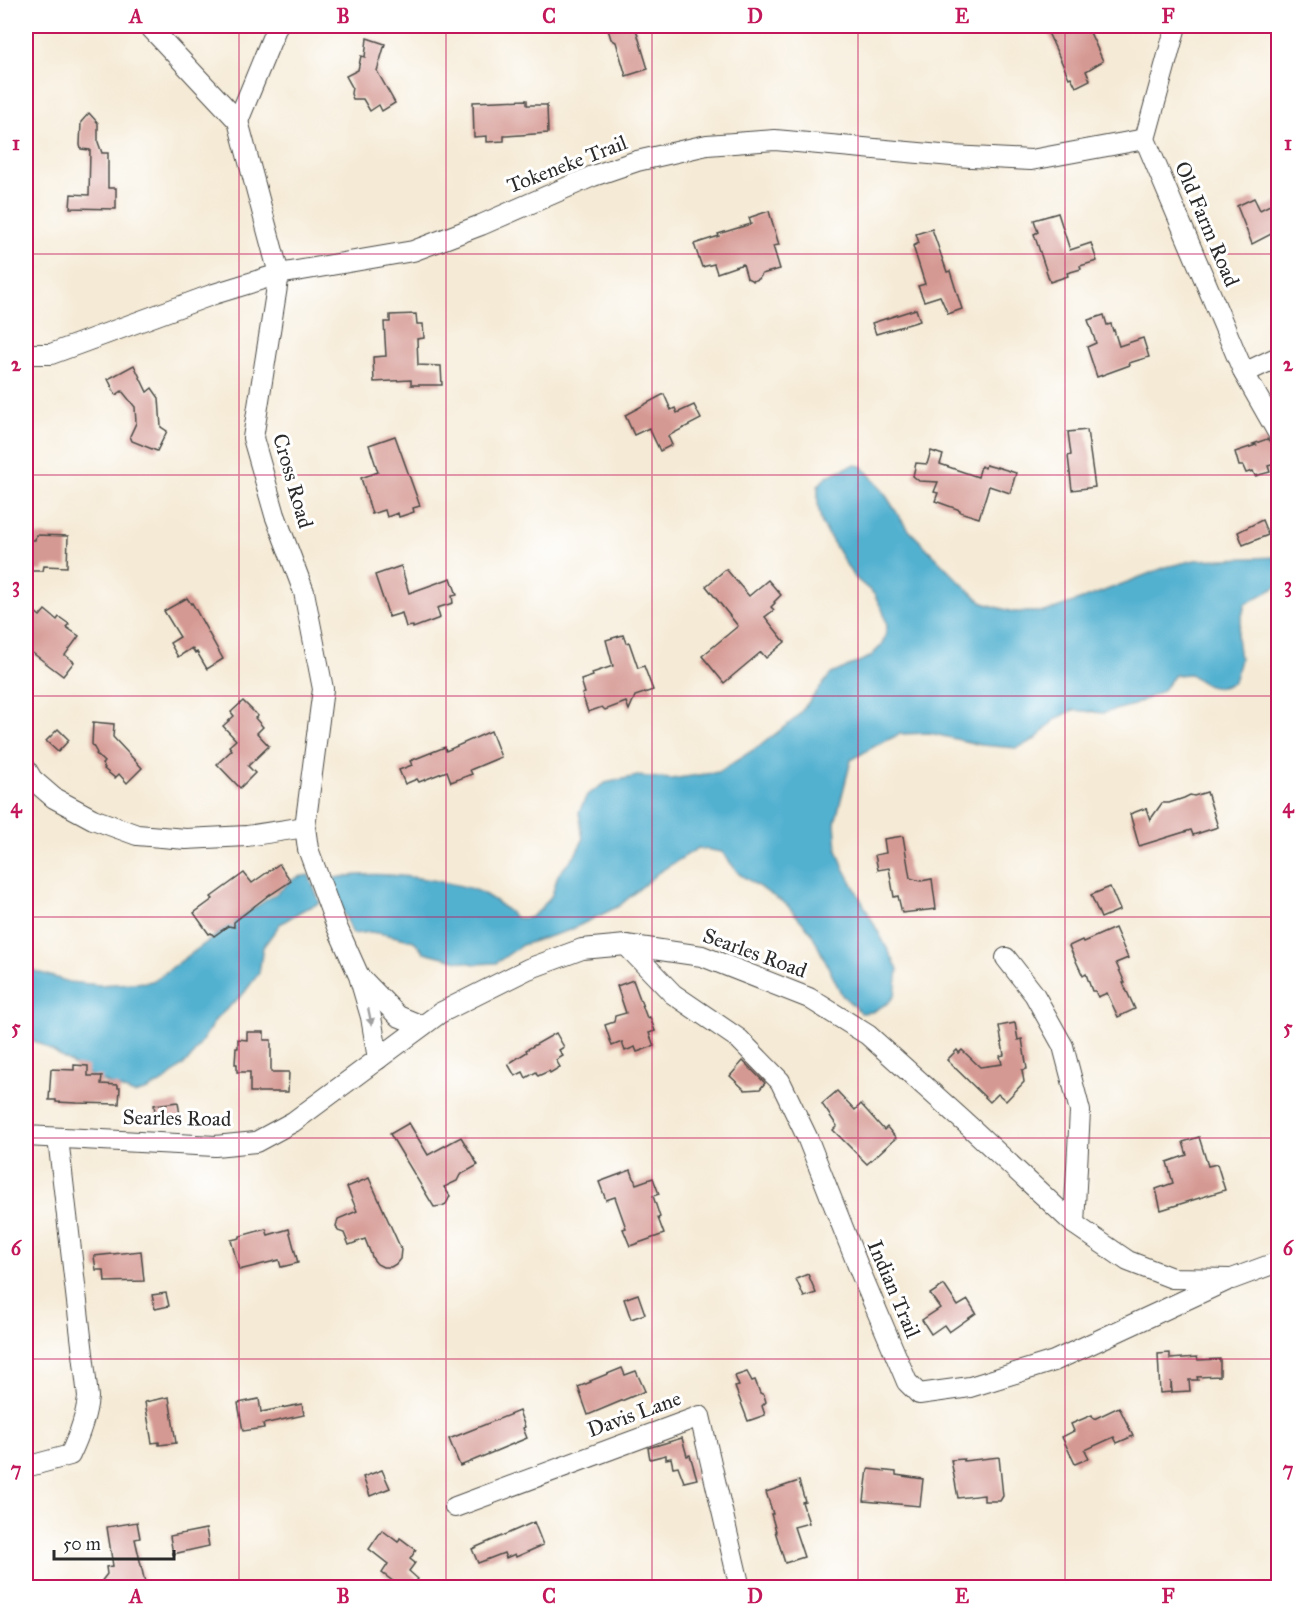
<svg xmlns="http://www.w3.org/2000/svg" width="1304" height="1613" font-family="'IM FELL Great Primer',serif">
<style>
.water{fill:#52b1d0;stroke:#3e6e7e;stroke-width:1.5}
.building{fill:#d59993}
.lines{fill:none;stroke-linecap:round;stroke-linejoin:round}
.minor-casing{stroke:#494844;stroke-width:22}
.minor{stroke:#fff;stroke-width:20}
.oneway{fill:#a0a0a0}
.grid{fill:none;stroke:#c2185b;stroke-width:1.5;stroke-opacity:0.55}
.labels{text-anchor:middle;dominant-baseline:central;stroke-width:6;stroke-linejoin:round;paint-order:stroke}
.street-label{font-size:21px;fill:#2b2b2b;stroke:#fff}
.neatline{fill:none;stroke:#c2185b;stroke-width:2}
.grid-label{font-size:20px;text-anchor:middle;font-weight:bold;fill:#c2185b}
</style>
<rect width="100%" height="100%" fill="#fff"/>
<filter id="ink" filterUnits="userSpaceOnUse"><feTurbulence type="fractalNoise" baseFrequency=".0167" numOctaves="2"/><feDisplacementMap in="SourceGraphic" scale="12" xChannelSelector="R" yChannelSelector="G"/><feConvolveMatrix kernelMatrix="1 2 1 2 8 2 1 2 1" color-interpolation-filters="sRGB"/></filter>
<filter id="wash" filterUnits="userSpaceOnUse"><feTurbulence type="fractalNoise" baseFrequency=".008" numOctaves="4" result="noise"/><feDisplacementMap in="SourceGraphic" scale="24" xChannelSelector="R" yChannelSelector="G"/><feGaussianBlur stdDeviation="1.35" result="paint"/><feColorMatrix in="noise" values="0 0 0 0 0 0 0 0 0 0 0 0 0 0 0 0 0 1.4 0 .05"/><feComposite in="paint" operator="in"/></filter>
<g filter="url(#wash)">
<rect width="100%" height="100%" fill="#f5ead5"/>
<!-- water -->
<g class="water">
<path d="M 853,465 L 862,466 L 883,491 L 906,527 L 958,580 L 983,603 L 1013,612 L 1045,612 L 1091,596 L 1166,567 L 1195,560 L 1278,557 L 1278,586 L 1245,604 L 1237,637 L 1240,659 L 1234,682 C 1214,693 1207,686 1190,674 L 1175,675 L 1162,691 L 1134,705 L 1103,713 L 1073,710 L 1054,720 L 1036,739 L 1017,748 L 981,745 L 930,733 L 900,734 L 875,746 L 851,760 L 835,823 L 837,850 L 844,868 L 898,969 L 895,995 L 888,1003 L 872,1012 L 861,1013 L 842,995 L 811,932 L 786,904 L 739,874 L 722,852 L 698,848 L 659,872 L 619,906 L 570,930 L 522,945 L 496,963 L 475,964 L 455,960 L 424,952 L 414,941 L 384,934 L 370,932 L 353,934 L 333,889 L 331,879 C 368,871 401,875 438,881 C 451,884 466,886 478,891 C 493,898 505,908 516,918 L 529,918 L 540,910 L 552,895 L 558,875 L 575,855 L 583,840 L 579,812 L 587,795 L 605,783 L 637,776 L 671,779 L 719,772 L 761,745 L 796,718 L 831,674 L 870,657 L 881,646 L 885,637 L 887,626 L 883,611 L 874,594 L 853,576 L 822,524 L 818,506 L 818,486 L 827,476 Z"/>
<polygon points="309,875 320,903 301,911 280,924 263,947 259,973 244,993 216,1019 191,1058 167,1079 148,1090 134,1094 95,1078 39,1043 26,1038 26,968 69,982 99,985 148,982 155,980 244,915 280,891 292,880 298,877"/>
</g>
<g id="blocks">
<!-- building -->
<g class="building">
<polygon points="607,26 635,26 648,69 626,76 616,42 611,39"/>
<polygon points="1045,26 1079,26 1081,31 1088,28 1103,61 1086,71 1090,80 1076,87 1071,77 1069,78"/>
<polygon points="367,38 385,44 377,71 395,103 382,111 379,105 370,111 363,99 353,99 351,94 352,87 346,76 358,70 361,56 365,57"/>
<polygon points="527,100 527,105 547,105 548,133 506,136 504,136 504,141 487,142 487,136 474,137 473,102"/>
<polygon points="89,113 98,123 98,142 102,153 108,153 108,188 116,188 116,209 70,208 71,194 89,195 90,150 81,149 80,145 81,122"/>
<polygon points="1254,198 1260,210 1278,201 1278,237 1271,234 1252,244 1237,206"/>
<polygon points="769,211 779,245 773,246 780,269 762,274 759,279 753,281 747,278 743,264 717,273 714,264 702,267 694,244 719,236 718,234 751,224 749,218 751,217"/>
<polygon points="1058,213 1070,250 1091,243 1097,261 1080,266 1081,269 1067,273 1068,276 1050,282 1034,234 1038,232 1034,220"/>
<polygon points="932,229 947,272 950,271 962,309 948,314 940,296 924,301 918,286 925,284 913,246 919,243 916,234"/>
<polygon points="916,309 920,321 876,334 872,323"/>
<polygon points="416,314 417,324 423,324 424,338 417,339 418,365 441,366 442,385 411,385 411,380 374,382 373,357 386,356 384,322 390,322 390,315"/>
<polygon points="1104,315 1107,325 1111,324 1113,331 1114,330 1119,346 1143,338 1149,357 1129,363 1130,365 1097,377 1087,347 1096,343 1088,320"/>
<polygon points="134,365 147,392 152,388 159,398 161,427 167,431 157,451 132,441 130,436 136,423 135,407 122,391 116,395 108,379"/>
<polygon points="664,394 671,410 675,408 677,413 694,405 701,419 668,436 672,445 660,451 649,428 634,435 625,415"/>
<polygon points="1087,430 1095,487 1072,490 1068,456 1071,455 1068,432"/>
<polygon points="395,436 420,506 413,508 414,512 399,517 398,513 387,517 385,510 372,514 361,478 378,472 369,445"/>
<polygon points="1267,439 1273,444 1278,463 1268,466 1270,472 1255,476 1253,471 1246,473 1243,466 1239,466 1235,452 1256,445 1253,444"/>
<polygon points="931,451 943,455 940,464 978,477 981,466 985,468 986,465 997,468 997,467 1016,473 1010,493 989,486 979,518 960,512 960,510 935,501 938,493 934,492 938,482 919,481 913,476 916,463 927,464"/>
<polygon points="1262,520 1268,535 1243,545 1238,532"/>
<polygon points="36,535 68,536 67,567 44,566 43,571 30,571 30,562 26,562 26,540 35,540"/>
<polygon points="401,566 409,593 451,578 457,595 452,596 453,603 437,608 440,618 413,628 413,626 406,627 402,613 389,617 375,575"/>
<polygon points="726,569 749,596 768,580 781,595 774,602 775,603 771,607 774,610 765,617 785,642 766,658 761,652 724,683 702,656 738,626 706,586"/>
<polygon points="187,598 191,604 192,603 223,659 207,669 197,652 195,653 192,648 178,657 170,643 180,637 164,611"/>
<polygon points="26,607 34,614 35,612 40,616 45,610 57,620 59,617 69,624 66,627 79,636 65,655 74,662 63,676 26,648"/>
<polygon points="623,635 626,643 629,642 638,668 644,666 653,690 635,696 629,710 626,702 605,710 602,707 588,712 582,694 585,693 581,680 593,676 592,673 613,666 606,640"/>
<polygon points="243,701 258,716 255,718 263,727 257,733 269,746 248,766 255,773 240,788 217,764 232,750 229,746 236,740 223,726 234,716 231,712"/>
<polygon points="93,722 114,724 113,737 142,768 127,783 119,774 115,778 104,769 105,768 102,764 104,762 96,754 97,753 92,744"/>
<polygon points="58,729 69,740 58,752 46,741"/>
<polygon points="491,731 501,757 470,770 472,774 451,782 447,771 419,782 417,779 405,784 399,770 412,765 410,761 445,747 446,751"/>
<polygon points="1207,792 1218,827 1193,835 1191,830 1139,846 1130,814 1146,808 1150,820 1162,803 1169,803 1184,798 1190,795 1194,796"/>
<polygon points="903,836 910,878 921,881 932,879 936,909 902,913 898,896 894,897 889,868 878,870 875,855 886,853 884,839"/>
<polygon points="279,864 291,881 270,895 270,894 234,922 234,927 228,926 214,936 211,933 209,934 194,913 213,899 211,897 244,873 252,883"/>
<polygon points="1110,887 1120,910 1101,918 1091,895"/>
<polygon points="1115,928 1128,958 1116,963 1125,983 1123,983 1135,1009 1118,1017 1107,993 1098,997 1095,991 1092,991 1086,974 1083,976 1069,946 1082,940 1083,942"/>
<polygon points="633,980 647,1018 650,1017 655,1031 649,1033 654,1046 637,1052 635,1047 625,1051 622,1042 612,1046 605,1025 614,1022 615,1016 626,1013 617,986"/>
<polygon points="1015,1023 1018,1040 1022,1039 1027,1069 1022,1070 1024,1082 1006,1101 998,1094 990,1102 947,1060 957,1050 959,1053 962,1050 980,1067 1002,1064 1000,1056 1004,1055 999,1026"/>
<polygon points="247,1032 264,1032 264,1040 271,1040 271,1072 289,1072 288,1092 250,1092 250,1072 237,1072 237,1064 235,1064 236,1048 238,1048 238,1039 247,1040"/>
<polygon points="556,1033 564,1047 559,1050 563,1056 556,1060 560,1067 550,1073 549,1071 538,1076 536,1072 526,1078 523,1072 515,1076 508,1064 527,1052 526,1050"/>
<polygon points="743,1061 765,1083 760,1089 745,1090 730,1076"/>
<polygon points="74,1065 88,1066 88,1076 102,1076 101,1084 118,1085 118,1088 120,1088 119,1104 77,1103 56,1102 56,1100 49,1100 51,1069 74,1070"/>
<polygon points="837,1091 855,1110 861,1104 884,1130 887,1127 896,1138 867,1164 833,1130 837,1126 822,1104"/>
<polygon points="178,1102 181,1122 157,1125 154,1105"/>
<polygon points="409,1123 428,1155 461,1137 478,1165 460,1175 457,1181 444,1187 450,1196 446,1204 442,1206 434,1207 390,1134"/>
<polygon points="1199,1137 1208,1166 1217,1164 1225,1190 1161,1210 1156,1189 1173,1183 1167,1162 1187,1155 1183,1142"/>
<polygon points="631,1170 636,1184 653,1178 659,1194 653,1196 660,1217 658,1218 664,1234 630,1246 623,1229 626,1228 615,1197 606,1200 599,1182"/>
<polygon points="369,1178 401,1249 400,1259 396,1264 391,1267 383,1267 377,1264 373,1259 365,1239 349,1245 344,1233 338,1231 336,1226 338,1219 357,1211 347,1187"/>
<polygon points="266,1229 268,1235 289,1229 298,1263 281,1267 279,1260 239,1270 231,1240 240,1238 240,1236"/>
<polygon points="141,1251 144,1281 105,1282 104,1270 96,1270 94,1256"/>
<polygon points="808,1274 816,1293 804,1297 796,1279"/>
<polygon points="944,1285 958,1306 968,1300 976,1313 949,1332 944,1325 931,1334 922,1320 940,1308 930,1294"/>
<polygon points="166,1293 169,1306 155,1309 152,1295"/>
<polygon points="638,1294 645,1314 631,1319 624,1299"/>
<polygon points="1170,1353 1170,1359 1197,1357 1198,1360 1220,1359 1220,1376 1197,1377 1198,1380 1189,1380 1190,1391 1172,1392 1171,1381 1171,1392 1160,1393 1158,1354"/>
<polygon points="622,1368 625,1375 636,1371 645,1391 588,1415 578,1387 591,1382 590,1381"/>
<polygon points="747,1372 752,1381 755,1380 760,1393 764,1395 766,1402 762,1406 765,1415 748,1421 735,1387 739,1386 735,1376"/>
<polygon points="169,1397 176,1443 159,1445 159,1442 152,1443 145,1402"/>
<polygon points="259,1399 261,1412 302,1404 304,1415 263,1424 264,1428 243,1431 238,1403"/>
<polygon points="1119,1407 1133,1436 1117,1443 1114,1437 1085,1450 1089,1458 1075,1464 1062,1437 1074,1431 1071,1424 1092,1415 1094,1419"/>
<polygon points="519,1411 525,1427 523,1428 527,1438 460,1466 449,1439"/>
<polygon points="682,1438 687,1456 690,1455 697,1479 684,1482 678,1466 673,1467 671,1458 666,1459 666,1455 650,1459 648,1448"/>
<polygon points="999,1457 1003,1496 1000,1501 984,1501 984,1495 958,1498 951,1460 964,1459 964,1461"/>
<polygon points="868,1469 896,1472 896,1475 923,1479 920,1506 864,1501"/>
<polygon points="382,1470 390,1488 370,1496 363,1477"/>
<polygon points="799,1481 805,1501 802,1502 809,1523 794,1527 804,1557 785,1563 775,1531 776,1531 771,1514 773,1514 766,1492"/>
<polygon points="137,1522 140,1538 135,1539 146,1587 97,1587 107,1574 106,1567 113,1566 107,1527"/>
<polygon points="534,1522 543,1545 516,1557 515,1554 506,1558 504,1553 478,1563 472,1549"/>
<polygon points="206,1529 209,1546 173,1554 170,1536"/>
<polygon points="382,1530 398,1542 400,1538 416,1550 410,1559 415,1563 409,1571 418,1579 412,1587 401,1587 382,1573 388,1564 369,1549"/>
</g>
</g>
</g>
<g filter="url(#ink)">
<use href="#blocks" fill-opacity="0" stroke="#494844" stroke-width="1.5"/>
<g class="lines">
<!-- minor casing -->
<g class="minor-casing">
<g id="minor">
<polyline points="149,26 238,121 279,274 253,438 275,515 304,592 323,689 305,827 308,849 337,927 359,976 371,1017 378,1059"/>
<polyline points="1176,26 1145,139 1244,373 1278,433"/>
<polyline points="238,121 277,26"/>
<polyline points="26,354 51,354 214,294 279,274 413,251 481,225 593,176 637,161 707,145 775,140 952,156 1031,160 1145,139"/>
<polyline points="1244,373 1278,357"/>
<polyline points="26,769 32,779 54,798 93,819 137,835 186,839 247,836 305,827"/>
<polyline points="626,945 673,994 739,1039 780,1081 807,1137 860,1271 907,1382 919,1394 970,1387 1054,1361 1226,1281"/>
<polyline points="1006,958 1034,994 1063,1046 1080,1111 1074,1224"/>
<polyline points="362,979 398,1016 422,1026"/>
<polyline points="26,1136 215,1146 256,1142 293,1122 440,1013 528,969 582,949 626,945 702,956 809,998 868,1035 969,1126 1074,1224 1128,1261 1172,1278 1232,1279 1278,1262"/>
<path d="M 26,1467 L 70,1455 C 79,1436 86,1418 88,1397 L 58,1138"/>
<polyline points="455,1507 700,1416 740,1588"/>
</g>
</g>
<!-- minor -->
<use href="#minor" class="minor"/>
</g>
<!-- one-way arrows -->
<defs><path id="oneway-solid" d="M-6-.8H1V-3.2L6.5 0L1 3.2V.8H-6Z" transform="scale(1.5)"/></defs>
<use class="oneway" href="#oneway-solid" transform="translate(370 1017) rotate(78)"/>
</g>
<!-- grid -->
<path class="grid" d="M 239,26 L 239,1588M 446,26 L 446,1588M 652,26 L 652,1588M 858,26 L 858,1588M 1065,26 L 1065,1588M 26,254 L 1278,254M 26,475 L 1278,475M 26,696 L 1278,696M 26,917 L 1278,917M 26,1138 L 1278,1138M 26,1359 L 1278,1359"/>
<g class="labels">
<!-- street labels -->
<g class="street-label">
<text transform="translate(567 164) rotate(-21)">Tokeneke Trail</text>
<text transform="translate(1207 224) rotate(67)">Old Farm Road</text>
<text transform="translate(293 481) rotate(74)">Cross Road</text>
<text transform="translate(755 953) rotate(20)">Searles Road</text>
<text transform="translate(177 1118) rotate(1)">Searles Road</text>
<text transform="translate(894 1289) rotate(67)">Indian Trail</text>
<text transform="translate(634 1414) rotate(-20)">Davis Lane</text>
</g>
</g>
<!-- margin -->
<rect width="1304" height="1613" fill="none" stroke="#fff" stroke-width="66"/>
<!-- scale -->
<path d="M54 1550v9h120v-9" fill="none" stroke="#2b2b2b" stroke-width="3"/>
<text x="63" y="1550" font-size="18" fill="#2b2b2b" stroke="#ffffff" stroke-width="4.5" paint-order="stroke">50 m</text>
<rect x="33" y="33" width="1238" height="1547" class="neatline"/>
<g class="grid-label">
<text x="136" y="23">A</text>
<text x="343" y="23">B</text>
<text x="549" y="23">C</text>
<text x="755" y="23">D</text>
<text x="962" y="23">E</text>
<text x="1168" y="23">F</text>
<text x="16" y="150">1</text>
<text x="1288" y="150">1</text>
<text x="16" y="371">2</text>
<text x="1288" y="371">2</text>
<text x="16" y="592">3</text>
<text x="1288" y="592">3</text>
<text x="16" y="813">4</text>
<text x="1288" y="813">4</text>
<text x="16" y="1034">5</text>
<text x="1288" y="1034">5</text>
<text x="16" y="1255">6</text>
<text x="1288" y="1255">6</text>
<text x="16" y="1476">7</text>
<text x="1288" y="1476">7</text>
<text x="136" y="1603">A</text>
<text x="343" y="1603">B</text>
<text x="549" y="1603">C</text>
<text x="755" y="1603">D</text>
<text x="962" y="1603">E</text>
<text x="1168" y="1603">F</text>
</g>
</svg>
